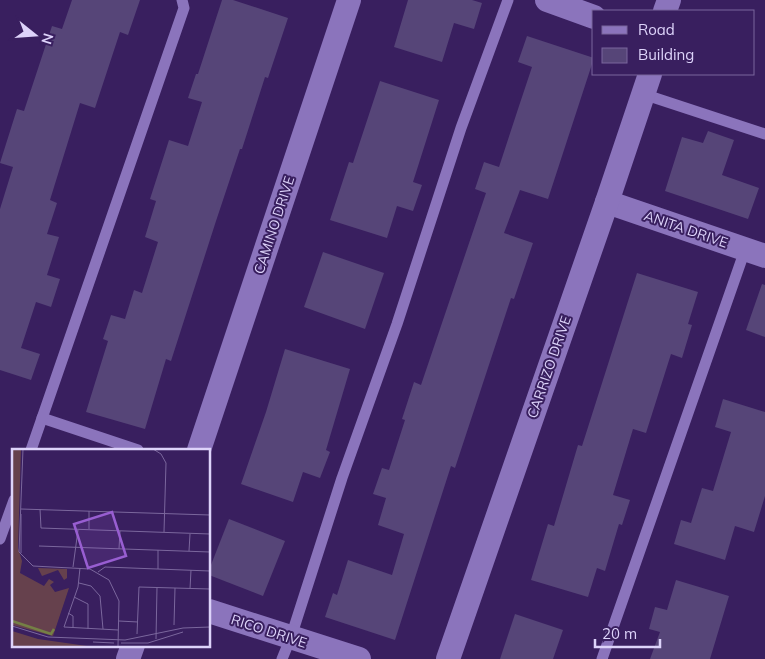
<svg xmlns="http://www.w3.org/2000/svg" width="765" height="659" font-family="Mulish,sans-serif">
<style>
.building{fill:#564578}
.lines{fill:none;stroke-linecap:round;stroke-linejoin:round}
.lane{stroke:#8b74bc;stroke-width:11}
.street{stroke:#8b74bc;stroke-width:24}
.labels{text-anchor:middle;dominant-baseline:central;stroke-width:4;stroke-linejoin:round;paint-order:stroke}
.street-label{font-size:14px;fill:#ddd3fa;stroke:#391f5f}
.inset-river{fill:none;stroke:#758045;stroke-width:2.5}
.inset-road{fill:none;stroke:#7b679d;stroke-width:1}
.view{fill:#985ed1;fill-opacity:0.15;stroke:#985ed1;stroke-width:2.5}
.inset-edge{fill:none;stroke:#ddd3fa;stroke-width:2.5}
</style>
<rect width="100%" height="100%" fill="#391f5f"/>
<!-- building -->
<g class="building">
<polygon points="72,0 140,0 128,35 120,32 95,108 80,103 50,200 57,203 47,234 59,237 47,275 60,279 51,307 36,302 21,348 40,354 31,380 0,370 0,209 13,167 0,163 17,109 24,111 52,26 62,29"/>
<polygon points="222,0 233,0 288,18 268,78 265,77 242,149 240,149 216,221 171,361 166,359 145,429 86,412 108,341 103,339 111,315 125,319 134,290 142,293 158,242 145,237 156,201 150,199 169,140 188,146 202,102 188,98 196,74 198,74"/>
<polygon points="408,0 472,0 482,3 474,29 454,23 442,62 394,47"/>
<polygon points="527,36 594,58 548,199 520,190 504,233 533,243 514,299 511,298 455,468 451,466 395,640 325,617 333,593 337,595 348,560 392,575 404,534 378,525 386,498 373,494 382,468 389,470 405,420 402,419 414,382 421,385 486,193 475,189 484,162 499,167 519,106 532,67 518,62"/>
<polygon points="380,81 439,100 413,182 422,185 413,211 397,206 387,238 330,220 349,162 353,163"/>
<polygon points="708,131 734,140 722,175 759,188 748,219 665,191 682,137 703,143"/>
<polygon points="323,252 384,273 365,329 304,307"/>
<polygon points="637,273 698,292 688,324 692,325 682,358 671,354 646,433 633,429 613,495 630,500 622,525 619,524 605,571 597,568 588,597 531,580 548,524 554,526 578,445 582,446"/>
<polygon points="762,284 765,285 765,337 746,330"/>
<polygon points="285,349 350,369 326,450 330,452 320,478 303,472 293,502 241,484 266,412"/>
<polygon points="723,399 765,412 765,496 754,532 735,526 725,560 674,544 681,520 691,523 702,488 713,491 731,432 715,427"/>
<polygon points="229,519 285,541 263,596 209,575 209,570"/>
<polygon points="676,580 729,596 710,659 650,659 660,632 649,629 655,607 667,610"/>
<polygon points="515,614 563,630 553,659 500,659"/>
</g>
<g class="lines">
<!-- lane -->
<g class="lane">
<polyline points="643,94 765,134"/>
<polyline points="42,418 138,450"/>
<polyline points="31,450 184,8 182,0"/>
<polyline points="0,539 14,500"/>
<polyline points="282,659 291,637 342,478 397,324 461,128 508,0"/>
<polyline points="602,659 745,250"/>
</g>
<!-- street -->
<g class="street">
<polyline points="547,0 594,17"/>
<polyline points="665,11 669,0"/>
<polyline points="607,202 765,256"/>
<polyline points="199,450 349,0"/>
<polyline points="209,611 359,659"/>
<polyline points="128,659 133,645"/>
<polyline points="448,659 607,202 650,74"/>
</g>
</g>
<g class="labels">
<!-- street labels -->
<g class="street-label">
<text transform="translate(274 225) rotate(-72)">CAMINO DRIVE</text>
<text transform="translate(686 229) rotate(19)">ANITA DRIVE</text>
<text transform="translate(549 367) rotate(-71)">CARRIZO DRIVE</text>
<text transform="translate(269 631) rotate(18)">RICO DRIVE</text>
</g>
</g>
<!-- overview -->
<g transform="translate(12 449)">
<rect width="198" height="198" fill="#391f5f"/>
<path d="M 0,0 L 9,0 L 6,99 L 10,112 L 8,124 L 32,137 L 37,130 L 42,133 L 38,136 L 43,143 L 57,139 L 41,187 L 0,176 ZM 26,119 L 55,120 L 55,129 L 52,131 L 46,121 L 30,127 ZM 0,182 L 26,190 L 75,197 L 0,197 Z" fill="#66414d"/>
<path class="inset-river" d="M 0,172 L 39,185 L 42,180"/>
<path class="inset-road" d="M 11,0 L 7,103 L 21,117 L 78,120 L 97,131 L 107,152 L 106,197M 141,0 L 149,5 L 154,14 L 152,83M 9,60 L 198,66M 28,60 L 29,79 L 198,85M 9,65 L 9,104M 77,80 L 77,62M 27,97 L 198,103M 107,100 L 108,82M 177,102 L 178,85M 61,118 L 66,81M 68,119 L 66,138 L 52,178 L 106,181M 146,120 L 146,101M 86,123 L 93,118 L 198,122M 67,134 L 79,137 L 88,147 L 91,180M 178,140 L 179,121M 62,148 L 76,155 L 76,180M 56,164 L 61,167 L 61,179M 107,172 L 126,173M 162,176 L 163,139M 0,177 L 36,188 L 113,191 L 171,179 L 198,178M 125,185 L 127,138 L 198,140M 144,190 L 145,138M 81,193 L 102,194M 109,194 L 136,194 L 171,183"/>
<path class="view" d="M 100,63 L 114,107 L 76,119 L 62,75 Z"/>
<rect width="198" height="198" class="inset-edge"/>
</g>
<!-- legend -->
<rect x="592" y="10" width="162" height="65" fill="#391f5f" stroke="#7b679d"/>
<rect x="602" y="26" width="25" height="8" fill="#8b74bc" stroke="#7b679d"/>
<text x="638" y="35" font-size="15" fill="#ddd3fa">Road</text>
<rect x="602" y="48" width="25" height="15" fill="#564578" stroke="#7b679d"/>
<text x="638" y="60" font-size="15" fill="#ddd3fa">Building</text>
<!-- north arrow -->
<g transform="translate(35 35) rotate(107)" stroke="#391f5f" stroke-width="4" paint-order="stroke">
<path d="M0-4L9 19L0 12L-9 19Z" fill="#ddd3fa"/>
<text y="-8" font-size="14" font-weight="bold" text-anchor="middle" fill="#ddd3fa">N</text>
</g>
<!-- scale -->
<path d="M595 639v8h65v-8" fill="none" stroke="#ddd3fa" stroke-width="2.5"/>
<text x="602" y="639" font-size="15" fill="#ddd3fa" stroke="#391f5f" stroke-width="4" paint-order="stroke">20 m</text>
</svg>
